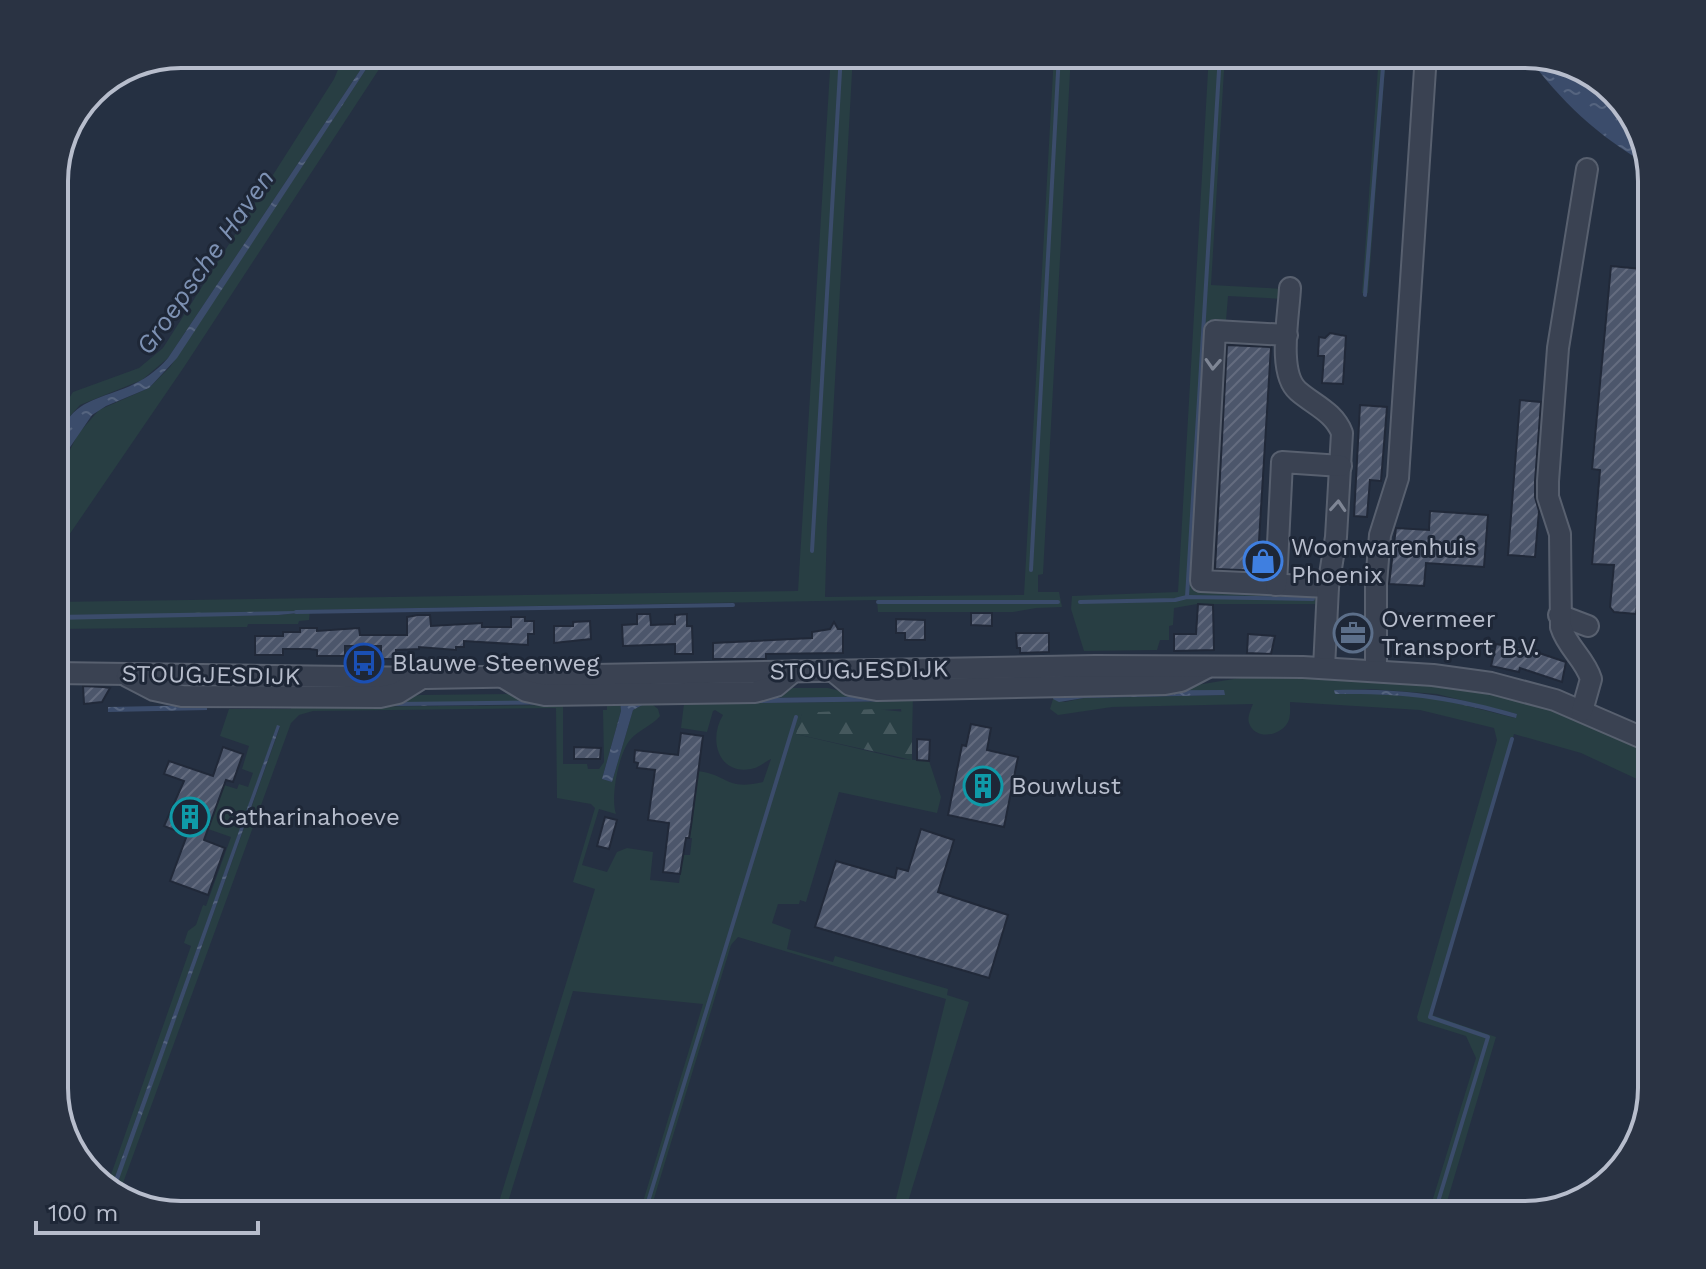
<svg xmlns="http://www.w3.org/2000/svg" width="1706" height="1269" font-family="'Work Sans',sans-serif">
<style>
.green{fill:#283e43;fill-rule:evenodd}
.forest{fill:url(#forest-firs)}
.water{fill:url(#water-ripples)}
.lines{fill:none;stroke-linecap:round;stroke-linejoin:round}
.stream{stroke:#3b4c6b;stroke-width:4}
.building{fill:url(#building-hatch);stroke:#212939;stroke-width:2}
.minor-casing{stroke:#58606f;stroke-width:24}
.minor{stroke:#3a4252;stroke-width:20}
.oneway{stroke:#7f8695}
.labels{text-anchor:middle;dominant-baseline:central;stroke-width:6;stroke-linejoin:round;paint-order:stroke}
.poi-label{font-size:24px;fill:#b7bdcc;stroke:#1e2737;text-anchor:start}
.street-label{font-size:24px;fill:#b7bdcc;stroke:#1e2737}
.water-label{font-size:26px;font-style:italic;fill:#7d91b3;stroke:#1e2737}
.rim{fill:none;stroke:#b7bdcc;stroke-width:4}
</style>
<defs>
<pattern id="forest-firs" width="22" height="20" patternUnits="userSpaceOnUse" patternTransform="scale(2)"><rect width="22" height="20" fill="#283e43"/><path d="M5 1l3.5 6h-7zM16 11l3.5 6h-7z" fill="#45585d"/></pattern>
<pattern id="water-ripples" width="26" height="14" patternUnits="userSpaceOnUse" patternTransform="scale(2)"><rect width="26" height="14" fill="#3b4c6b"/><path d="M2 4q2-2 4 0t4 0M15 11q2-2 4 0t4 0" fill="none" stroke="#55647f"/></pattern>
<pattern id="building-hatch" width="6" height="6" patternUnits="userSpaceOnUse" patternTransform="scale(2)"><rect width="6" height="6" fill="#4c566b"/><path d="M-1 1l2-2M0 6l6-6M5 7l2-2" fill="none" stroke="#646c7f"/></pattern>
</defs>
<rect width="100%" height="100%" fill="#253042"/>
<!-- green -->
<g class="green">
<polygon points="322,54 371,54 168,358 142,380 80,405 71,415 54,452 54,422 73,392 139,368 163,348 334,79 342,60"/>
<polygon points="376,54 389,54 184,367 54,557 54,482 78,434 99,410 149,388 170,367"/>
<polygon points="831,54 853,54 827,525 825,597 1024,595 1054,54 1071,54 1043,574 1038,575 1038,592 1059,592 1062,607 1036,608 1013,612 878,612 877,600 310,610 309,620 299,621 298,624 248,624 247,627 54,629 54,620 74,618 278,615 298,613 57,615 54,615 54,602 798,591"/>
<polygon points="1209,54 1225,54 1211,285 1285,289 1284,299 1228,296 1226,320 1209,320 1192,590 1313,592 1317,594 1321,604 1197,604 1174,608 1173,625 1169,626 1169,640 1160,640 1157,650 1084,651 1071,609 1072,596 1178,592"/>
<polygon points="1379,54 1386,54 1368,293 1362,293"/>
<path d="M 1252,676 C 1335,678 1422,677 1503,696 C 1555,708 1603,731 1652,753 L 1652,786 L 1581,753 L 1514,734 L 1432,1015 L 1496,1037 L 1443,1215 L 1428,1215 L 1476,1058 L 1466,1036 L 1418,1021 L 1417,1017 L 1497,740 L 1494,728 L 1420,710 L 1290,702 C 1290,709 1291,716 1288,722 C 1281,736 1255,741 1249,723 C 1247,717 1251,709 1253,704 L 1112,707 L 1058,715 L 1050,709 L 1053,699 L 1065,702 L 1084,698 L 1224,695 L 1224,691 L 1160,691 ZM 1370,689 L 1437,694 L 1517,714 L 1515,718 L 1436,698 L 1334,691 Z"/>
<polygon points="786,688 828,688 864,697 746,698"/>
<polygon points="513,694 554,701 378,703 420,695"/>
<path d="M 913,694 L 912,740 L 905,740 L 901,709 L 802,714 L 796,734 L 902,759 L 929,761 L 941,797 L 937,813 L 839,792 L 806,902 L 800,900 L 799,904 L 778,904 L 772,923 L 791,930 L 787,949 L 833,962 L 835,956 L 948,989 L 947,995 L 969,1002 L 904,1215 L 892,1215 L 946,999 L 738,937 L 731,945 L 649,1215 L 639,1215 L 703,1004 L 573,991 L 504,1215 L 495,1215 L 595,889 L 573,882 L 595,808 L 591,804 L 557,798 L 556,708 L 313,711 L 299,715 L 291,723 L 119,1194 L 114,1192 L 280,727 L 277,726 L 110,1191 L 106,1189 L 191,946 L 184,943 L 188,931 L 196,925 L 203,905 L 206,906 L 231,837 L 208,829 L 224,785 L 237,789 L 239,784 L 248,787 L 253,773 L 242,769 L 249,746 L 220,736 L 229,709 L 291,709 L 292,703 L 308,707 L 563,705 L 563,764 L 587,764 L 588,769 L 599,769 L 604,762 L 603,710 L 607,710 L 607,699 L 620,700 L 621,711 L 602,779 L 612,782 L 633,710 L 646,703 L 646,699 L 658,709 L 660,716 C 652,726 638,730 630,740 C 619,753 610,797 616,814 L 599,809 L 582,865 L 607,872 L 617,852 L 627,848 L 653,852 L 650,880 L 679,883 L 683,855 L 690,855 L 692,838 L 690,838 L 698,771 C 729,775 726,791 763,782 L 771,759 C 766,761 761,766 755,768 C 720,778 707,741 723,715 L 715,710 L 713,711 L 707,732 L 681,728 L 684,704 L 904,701 L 904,696 Z"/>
</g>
<!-- forest -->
<polygon class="forest" points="874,709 905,712 905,740 912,740 912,760 796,734 802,713"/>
<!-- water -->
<g class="water">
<path d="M 371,54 L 376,54 L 177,358 L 149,388 L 106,406 L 92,415 L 66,453 L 54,482 C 54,372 118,416 168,358 Z"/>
<path d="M 1527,55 L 1581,73 L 1627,110 L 1639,125 L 1648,165 C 1599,137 1559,100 1527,55 Z"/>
<polygon points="298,611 298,613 278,615 54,620 54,615"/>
<polygon points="1224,690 1225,695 1084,698 1059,702 1053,699 1056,691"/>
<path d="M 1334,690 C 1402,688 1452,695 1517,714 L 1516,718 C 1449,699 1405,693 1335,694 Z"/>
<polygon points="904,696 905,701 697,704 698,699"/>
<polygon points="589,700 589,704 307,707 307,703"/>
<polygon points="620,700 646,703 633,710 612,782 602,779 621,711"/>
<polygon points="207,705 207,710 108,712 108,707"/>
<polygon points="277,725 280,726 117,1185 114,1192 110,1191"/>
</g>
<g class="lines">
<!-- stream -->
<g class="stream">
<polyline points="1365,295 1384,54"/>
<polyline points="812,551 841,54"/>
<polyline points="1031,570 1059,54"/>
<polyline points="1187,597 1220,54"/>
<polyline points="878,602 1058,602"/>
<polyline points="1080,602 1175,600 1187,597 1313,599"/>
<polyline points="296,612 733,605"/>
<polyline points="1649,669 1652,671"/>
<polyline points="644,1215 796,717"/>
<polyline points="1434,1215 1488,1037 1430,1017 1512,739"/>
</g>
</g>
<!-- building -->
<g class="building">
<polygon points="1611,266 1652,270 1652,418 1647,472 1652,472 1652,478 1645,568 1641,568 1636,614 1614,612 1610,607 1614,565 1592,564 1600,470 1592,469"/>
<polygon points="1330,333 1346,336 1343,384 1322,383 1324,356 1318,356 1319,337 1325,338"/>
<polygon points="1227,345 1271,347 1259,541 1265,542 1264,571 1215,569"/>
<polygon points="1520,400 1541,402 1535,481 1535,497 1539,511 1535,557 1508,555"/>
<polygon points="1360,405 1387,407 1381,481 1370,480 1367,517 1354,516"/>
<polygon points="1430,511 1488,515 1484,567 1426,563 1424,586 1389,584 1396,528 1429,530"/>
<polygon points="1198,604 1213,605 1214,650 1174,651 1174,634 1196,634"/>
<polygon points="971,613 992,613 992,626 971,625"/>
<polygon points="637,614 650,614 651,625 675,624 675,615 687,614 687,626 692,626 693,654 675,654 675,644 623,646 622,625 637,624"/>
<polygon points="418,615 430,615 431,626 482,623 482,627 511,627 511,617 525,617 525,621 534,621 534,634 528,634 528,645 464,641 464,647 456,647 456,650 419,647 419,649 396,650 396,659 381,659 381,646 345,646 345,656 317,656 317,650 310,649 283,649 283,655 255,655 255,636 283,636 283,632 300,632 300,628 317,628 317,631 359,628 360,635 407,635 407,617"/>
<polygon points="896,619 925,620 925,640 905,640 905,633 896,633"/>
<rect x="1340" y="619" width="23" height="27"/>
<polygon points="590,621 591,639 554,643 554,626 573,626 573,622"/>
<polygon points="834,622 838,629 843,629 843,653 766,654 766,659 713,659 713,643 812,638 812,632 830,629"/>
<polygon points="1016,633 1049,633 1049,652 1020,653 1020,648 1017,648"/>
<polygon points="1248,634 1275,636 1271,654 1247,653"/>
<polygon points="1496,644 1527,649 1566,662 1562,682 1520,668 1519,672 1491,666"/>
<polygon points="83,686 103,687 110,688 102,702 84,704"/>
<polygon points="971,724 991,728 987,750 1018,757 1004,827 948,815 962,745 966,746"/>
<polygon points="681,733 703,736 691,826 689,838 686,838 680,874 663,872 669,823 648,820 655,770 637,768 638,763 634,762 635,750 678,755"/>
<polygon points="917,739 930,740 929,761 917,760"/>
<polygon points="223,747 243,754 233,782 226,780 204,840 225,848 208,895 170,881 187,835 164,826 184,781 164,774 169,761 213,776"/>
<polygon points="574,747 601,748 600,759 574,759"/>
<polygon points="605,817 617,820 609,849 597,846"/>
<polygon points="921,829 954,840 938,892 1008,915 989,978 815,927 836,861 895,878 897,868 908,871"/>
</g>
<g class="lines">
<!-- minor casing -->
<g class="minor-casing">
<g id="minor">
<path d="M 1287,335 L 1215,331 L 1201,581 L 1328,587 L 1336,537 L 1342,433 C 1334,412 1314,405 1298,391 C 1277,373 1289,314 1290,288"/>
<polyline points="1276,585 1282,462 1341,466"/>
<polyline points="1559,615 1588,626"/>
<polyline points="1324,668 1328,587"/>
<polyline points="833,671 850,685 877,690 1165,684 1181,681 1206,668"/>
<polyline points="1376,671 1376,583 1380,535 1398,478 1426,54"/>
<polyline points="54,673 426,678 1095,666 1303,667 1433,675 1491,683 1555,700 1652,742"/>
<polyline points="127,676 154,690 182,696 380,697 398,693 422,678"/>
<polyline points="501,676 526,691 545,695 755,692 776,686 794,671"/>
<path d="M 1582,711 L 1591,679 C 1585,659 1567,647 1561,627 L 1560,534 L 1548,497 L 1548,481 L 1558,348 L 1587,169"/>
</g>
</g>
<!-- minor -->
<use href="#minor" class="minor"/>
</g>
<!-- one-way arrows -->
<defs><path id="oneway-chevron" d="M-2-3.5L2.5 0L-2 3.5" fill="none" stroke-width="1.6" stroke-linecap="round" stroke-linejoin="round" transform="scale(2)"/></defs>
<g class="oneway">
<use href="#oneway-chevron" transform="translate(1213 364) rotate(93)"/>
<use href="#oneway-chevron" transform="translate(1338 506) rotate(-86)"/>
</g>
<!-- icons -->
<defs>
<g id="shop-ring" transform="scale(2)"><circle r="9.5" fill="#1e2737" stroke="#3f7fe0" stroke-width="1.5"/><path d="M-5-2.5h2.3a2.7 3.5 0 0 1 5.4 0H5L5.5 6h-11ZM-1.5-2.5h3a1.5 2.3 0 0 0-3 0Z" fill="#3f7fe0"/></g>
<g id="office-ring" transform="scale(2)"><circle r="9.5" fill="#1e2737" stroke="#5c6f8a" stroke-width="1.5"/><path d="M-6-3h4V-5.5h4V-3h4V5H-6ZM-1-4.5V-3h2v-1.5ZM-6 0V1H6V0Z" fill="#5c6f8a"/></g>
<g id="bus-ring" transform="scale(2)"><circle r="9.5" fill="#1e2737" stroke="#1a4fb4" stroke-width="1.5"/><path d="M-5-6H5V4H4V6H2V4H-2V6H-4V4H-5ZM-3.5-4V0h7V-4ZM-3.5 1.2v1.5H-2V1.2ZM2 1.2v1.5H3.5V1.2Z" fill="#1a4fb4"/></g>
<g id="building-ring" transform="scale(2)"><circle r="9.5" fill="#1e2737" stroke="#0f9aa8" stroke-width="1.5"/><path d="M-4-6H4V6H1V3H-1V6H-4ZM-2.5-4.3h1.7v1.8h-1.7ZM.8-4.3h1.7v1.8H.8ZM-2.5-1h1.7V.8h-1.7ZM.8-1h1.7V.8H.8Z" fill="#0f9aa8"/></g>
</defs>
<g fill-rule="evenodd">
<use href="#shop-ring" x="1263" y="561"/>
<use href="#office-ring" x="1353" y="633"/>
<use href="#bus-ring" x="364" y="663"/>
<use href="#building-ring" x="983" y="786"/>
<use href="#building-ring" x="190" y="817"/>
</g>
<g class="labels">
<!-- poi labels -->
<g class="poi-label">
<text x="1291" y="547">Woonwarenhuis<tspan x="1291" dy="28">Phoenix</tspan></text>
<text x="1381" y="619">Overmeer<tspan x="1381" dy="28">Transport B.V.</tspan></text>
<text x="392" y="663">Blauwe Steenweg</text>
<text x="1011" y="786">Bouwlust</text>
<text x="218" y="817">Catharinahoeve</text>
</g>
<!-- street labels -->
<g class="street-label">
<text transform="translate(859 670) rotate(-1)">STOUGJESDIJK</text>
<text transform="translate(211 675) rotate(1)">STOUGJESDIJK</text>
</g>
<!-- water labels -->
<g class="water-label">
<text transform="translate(205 262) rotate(-55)">Groepsche Haven</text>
</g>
</g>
<!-- crop -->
<path d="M0 0H1706V1269H0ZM181 68H1525A113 113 0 0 1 1638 181V1088A113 113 0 0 1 1525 1201H181A113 113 0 0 1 68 1088V181A113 113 0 0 1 181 68Z" fill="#2a3343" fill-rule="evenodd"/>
<path class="rim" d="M181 68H1525A113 113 0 0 1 1638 181V1088A113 113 0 0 1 1525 1201H181A113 113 0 0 1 68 1088V181A113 113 0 0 1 181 68Z"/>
<!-- scale -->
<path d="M36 1221v12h222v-12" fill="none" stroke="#b7bdcc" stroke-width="4"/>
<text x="48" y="1221" font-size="24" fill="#b7bdcc" stroke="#1e2737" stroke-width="6" paint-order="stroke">100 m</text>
</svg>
